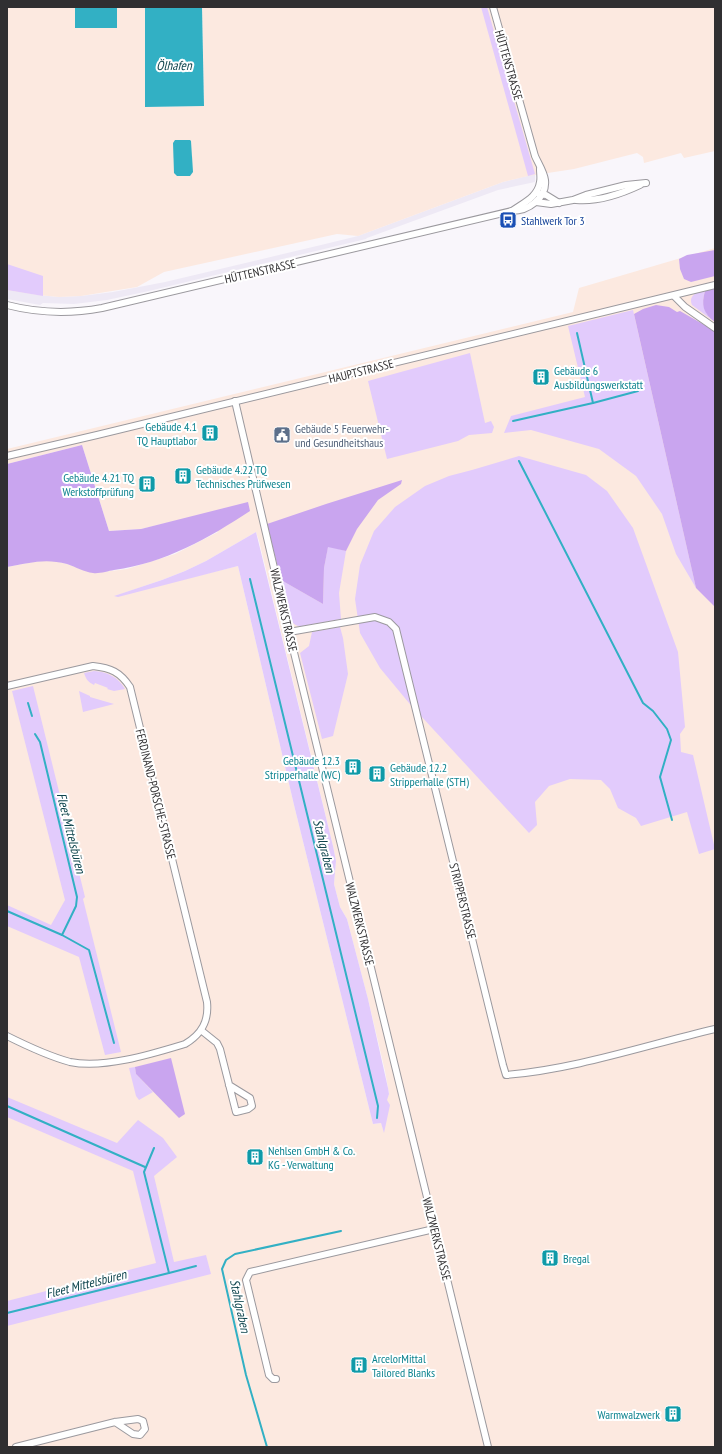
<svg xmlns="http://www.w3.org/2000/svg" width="722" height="1454" font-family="'PT Sans Narrow',sans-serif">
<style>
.built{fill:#eee9f5}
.industrial{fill:#fce9e0;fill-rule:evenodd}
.green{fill:#e2cbfc}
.forest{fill:#c9a5ef}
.water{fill:#32b0c4}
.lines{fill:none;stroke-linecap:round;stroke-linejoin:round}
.stream{stroke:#32b0c4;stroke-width:2}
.minor-casing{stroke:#9b999e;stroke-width:8}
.minor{stroke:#fff;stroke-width:6}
.labels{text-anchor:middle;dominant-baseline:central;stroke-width:4;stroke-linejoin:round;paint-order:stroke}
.street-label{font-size:12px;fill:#302f31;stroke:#fff}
.transit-label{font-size:12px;fill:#164399;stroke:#fff;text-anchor:start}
.culture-label{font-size:12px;fill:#0d838f;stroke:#fff;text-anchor:start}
.service-label{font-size:12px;fill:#4e5e75;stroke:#fff;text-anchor:start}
.water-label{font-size:13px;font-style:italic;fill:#0f454e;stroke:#fff}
</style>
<rect width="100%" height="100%" fill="#f9f6fb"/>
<!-- built -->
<polygon class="built" points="535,174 535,182 498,190 367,238 366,239 149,291 107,300 74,304 43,303 40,305 7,299 7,290 38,295 59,297 81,296 113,292 165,282 321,245 358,236 503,182"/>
<!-- industrial -->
<g class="industrial">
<polygon points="7,7 145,7 145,107 204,106 202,7 715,7 715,151 684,158 681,153 644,163 643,157 637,153 574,169 528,176 503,182 358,236 337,234 164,272 137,287 81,296 59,297 38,295 7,290"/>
<path d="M 715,248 L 715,1447 L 7,1447 L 7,567 L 33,562 L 50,560 L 67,564 L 94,573 L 127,569 L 175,554 L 218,532 L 192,517 L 141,529 L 109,531 L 82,445 L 7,464 L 7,449 L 573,312 L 579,288 ZM 256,532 L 259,541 L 333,846 L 336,861 L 334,884 L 340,907 L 347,919 L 368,999 L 385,1071 L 389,1094 L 386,1100 L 384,1132 L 381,1123 L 373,1124 L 294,805 L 238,566 L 115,596 L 162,580 L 185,571 L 206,561 Z"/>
</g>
<!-- green -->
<g class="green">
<polygon points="481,7 487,7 535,174 528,176"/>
<polygon points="7,264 43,276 43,296 7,290"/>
<path d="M 700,291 L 705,291 C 701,302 704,312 712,320 L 692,305 C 689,298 693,294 700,291 Z"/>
<polygon points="633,310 696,588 676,554 662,514 636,476 599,449 531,430 504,433 511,416 585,397 568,326"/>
<polygon points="470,353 485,423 491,421 494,427 492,433 469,435 458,441 387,459 368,381"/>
<polygon points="519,456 586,475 607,491 633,528 678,652 685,727 680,734 681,752 693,755 715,849 699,854 687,812 641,826 636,818 618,808 610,789 601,780 570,779 549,786 535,802 537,825 529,833 409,703 380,668 360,633 355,599 360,565 374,531 395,507 425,486 449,476 472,470"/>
<polygon points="256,532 333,846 336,861 334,884 340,907 347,919 368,999 388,1088 389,1094 387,1100 390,1105 384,1133 381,1123 373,1124 294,805 238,566 118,597 114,596 162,580 185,571 206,561"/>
<path d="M 328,546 L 346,551 L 339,593 L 341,619 L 302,626 C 299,626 296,626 293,623 C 286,616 283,590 281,580 L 323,604 L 324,568 Z"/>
<polygon points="340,627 343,638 348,674 333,736 322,739 300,653 309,646 312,632"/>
<path d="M 94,671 C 108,672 118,677 125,689 L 114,691 L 107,689 L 108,688 L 95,683 L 94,685 C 88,682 86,679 84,673 Z"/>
<polygon points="33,686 85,897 83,899 121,1052 105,1055 79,957 7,926 7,905 51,925 65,900 12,691"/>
<polygon points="79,691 90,696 90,697 114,704 83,712"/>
<polygon points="135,1067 136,1074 153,1092 139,1100 136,1096 129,1068"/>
<polygon points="7,1097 117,1143 138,1120 163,1138 177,1157 154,1176 174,1262 206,1255 211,1274 7,1326 7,1301 156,1263 133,1171 7,1117"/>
</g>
<!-- forest -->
<g class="forest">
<polygon points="715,250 715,276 691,282 684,279 680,269 679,259 687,255"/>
<path d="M 715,288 L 715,322 C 703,314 701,304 705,291 Z"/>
<polygon points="656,305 669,307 677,312 680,311 715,331 715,607 696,588 634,314 643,309"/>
<path d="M 82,445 L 109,531 L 141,529 L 248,502 L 250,511 C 209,538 165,563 114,570 C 108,571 99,574 93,573 C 84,572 76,567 67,564 C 45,558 29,563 7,567 L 7,464 Z"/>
<polygon points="402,480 401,484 378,500 357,529 346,551 328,547 324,568 323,604 281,580 267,524 326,504"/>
<polygon points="171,1058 185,1114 179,1118 136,1074 135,1067"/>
</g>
<!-- water -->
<g class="water">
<rect x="75" y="7" width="42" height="21"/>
<polygon points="145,7 202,7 204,106 145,107"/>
<polygon points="175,140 190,140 191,141 193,172 190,176 177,176 174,173 173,143"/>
</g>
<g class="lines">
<!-- stream -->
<g class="stream">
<polyline points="577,333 593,403"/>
<polyline points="513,421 593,403 638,391"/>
<polyline points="519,461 643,703 653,711 667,729 671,740 660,777 672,820"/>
<polyline points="250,579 378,1106 377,1118"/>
<polyline points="28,703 32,716"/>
<polyline points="35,734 40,742 77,897 76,906 62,935"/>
<polyline points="7,911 62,935 89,950 114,1043"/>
<polyline points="7,1106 145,1167"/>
<polyline points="169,1273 196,1266"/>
<polyline points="7,1313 169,1273 144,1172 154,1148"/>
<polyline points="267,1447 246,1375 222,1269 226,1260 235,1254 341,1231"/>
</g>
<!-- minor casing -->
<g class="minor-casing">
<g id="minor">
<polyline points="539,194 546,195 559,203"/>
<path d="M 576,200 C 598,202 621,194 640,185"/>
<polyline points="536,202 551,204 573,200 586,195 626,185 646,183"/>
<path d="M 512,211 C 523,203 538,197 540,182 C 541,178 540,174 540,169"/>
<polyline points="674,296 685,307 715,328"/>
<path d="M 7,305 C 38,313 70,314 102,308 L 512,211 C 528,211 547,198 545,180 C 544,172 538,163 535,156 L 493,7"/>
<polyline points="235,401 289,632 488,1447"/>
<polyline points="7,456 97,435 715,285"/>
<path d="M 289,632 L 375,617 L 389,622 L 396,629 L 503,1065 L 506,1075 C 577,1069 646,1045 715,1029"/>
<path d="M 7,686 L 93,666 C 111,668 120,672 130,687 L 207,1002 C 209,1021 202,1034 185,1044 C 152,1054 104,1069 70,1062 C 48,1056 27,1046 7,1036"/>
<polyline points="202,1031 217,1043 220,1049 236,1112 248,1109 252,1106 250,1098 229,1085"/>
<polyline points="276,1379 273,1379 269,1375 246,1280 250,1272 434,1229"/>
<polyline points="16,1447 115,1422 138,1419 143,1421 145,1429 140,1435 133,1434 115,1422"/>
</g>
</g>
<!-- minor -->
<use href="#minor" class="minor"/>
</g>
<!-- icons -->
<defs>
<g id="bus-square" transform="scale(0.9)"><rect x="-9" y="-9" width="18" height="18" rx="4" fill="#1a4fb4" stroke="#fff"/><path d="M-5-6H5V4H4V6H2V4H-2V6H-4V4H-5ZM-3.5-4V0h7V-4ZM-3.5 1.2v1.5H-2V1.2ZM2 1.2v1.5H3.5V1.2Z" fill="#fff"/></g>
<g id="building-square" transform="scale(0.9)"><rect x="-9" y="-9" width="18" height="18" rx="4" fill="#0f9aa8" stroke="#fff"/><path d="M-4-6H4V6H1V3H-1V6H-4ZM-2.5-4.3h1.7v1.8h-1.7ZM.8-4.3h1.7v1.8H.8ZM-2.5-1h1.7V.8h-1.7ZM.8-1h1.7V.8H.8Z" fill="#fff"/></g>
<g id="civic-square" transform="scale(0.9)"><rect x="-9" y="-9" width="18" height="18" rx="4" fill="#5c6f8a" stroke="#fff"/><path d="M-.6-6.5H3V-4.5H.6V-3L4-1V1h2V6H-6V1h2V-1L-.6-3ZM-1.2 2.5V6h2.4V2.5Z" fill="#fff"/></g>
</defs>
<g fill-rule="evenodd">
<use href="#bus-square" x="508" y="220"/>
<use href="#building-square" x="541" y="377"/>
<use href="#building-square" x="210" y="433"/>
<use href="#civic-square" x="282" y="435"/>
<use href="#building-square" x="183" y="476"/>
<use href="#building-square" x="147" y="484"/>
<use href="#building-square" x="353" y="767"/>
<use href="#building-square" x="377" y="774"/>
<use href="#building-square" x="255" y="1157"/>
<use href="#building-square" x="550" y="1258"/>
<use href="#building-square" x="359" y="1365"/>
<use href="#building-square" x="673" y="1414"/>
</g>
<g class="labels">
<!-- street labels -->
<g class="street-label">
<text transform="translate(509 65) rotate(74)">HÜTTENSTRASSE</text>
<text transform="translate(260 271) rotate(-13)">HÜTTENSTRASSE</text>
<text transform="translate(361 371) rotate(-14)">HAUPTSTRASSE</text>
<text transform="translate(284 610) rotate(77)">WALZWERKSTRASSE</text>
<text transform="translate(156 794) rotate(76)">FERDINAND-PORSCHE-STRASSE</text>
<text transform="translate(463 901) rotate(76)">STRIPPERSTRASSE</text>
<text transform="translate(360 924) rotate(76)">WALZWERKSTRASSE</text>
<text transform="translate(437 1239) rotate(76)">WALZWERKSTRASSE</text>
</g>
<!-- transit labels -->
<g class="transit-label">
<text x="521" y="220">Stahlwerk Tor 3</text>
</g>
<!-- culture labels -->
<g class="culture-label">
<text x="554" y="370">Gebäude 6<tspan x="554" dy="14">Ausbildungswerkstatt</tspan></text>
<text x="197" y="426" text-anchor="end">Gebäude 4.1<tspan x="197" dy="14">TQ Hauptlabor</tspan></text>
<text x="196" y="469">Gebäude 4.22 TQ<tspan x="196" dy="14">Technisches Prüfwesen</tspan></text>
<text x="134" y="477" text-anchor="end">Gebäude 4.21 TQ<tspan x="134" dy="14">Werkstoffprüfung</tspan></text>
<text x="340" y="760" text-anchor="end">Gebäude 12.3<tspan x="340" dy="14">Stripperhalle (WC)</tspan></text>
<text x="390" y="767">Gebäude 12.2<tspan x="390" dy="14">Stripperhalle (STH)</tspan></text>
<text x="268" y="1150">Nehlsen GmbH &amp; Co.<tspan x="268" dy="14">KG - Verwaltung</tspan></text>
<text x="563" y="1258">Bregal</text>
<text x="372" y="1358">ArcelorMittal<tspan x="372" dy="14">Tailored Blanks</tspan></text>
<text x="660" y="1414" text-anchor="end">Warmwalzwerk</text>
</g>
<!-- service labels -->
<g class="service-label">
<text x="295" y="428">Gebäude 5 Feuerwehr-<tspan x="295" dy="14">und Gesundheitshaus</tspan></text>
</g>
<!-- water labels -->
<g class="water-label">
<text x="174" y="65">Ölhafen</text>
<text transform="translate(71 833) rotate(76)">Fleet Mittelsbüren</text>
<text transform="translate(324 846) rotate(76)">Stahlgraben</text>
<text transform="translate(86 1284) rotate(-14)">Fleet Mittelsbüren</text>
<text transform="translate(240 1306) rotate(78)">Stahlgraben</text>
</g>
</g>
<!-- border -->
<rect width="722" height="1454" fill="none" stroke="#302f31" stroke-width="16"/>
</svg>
